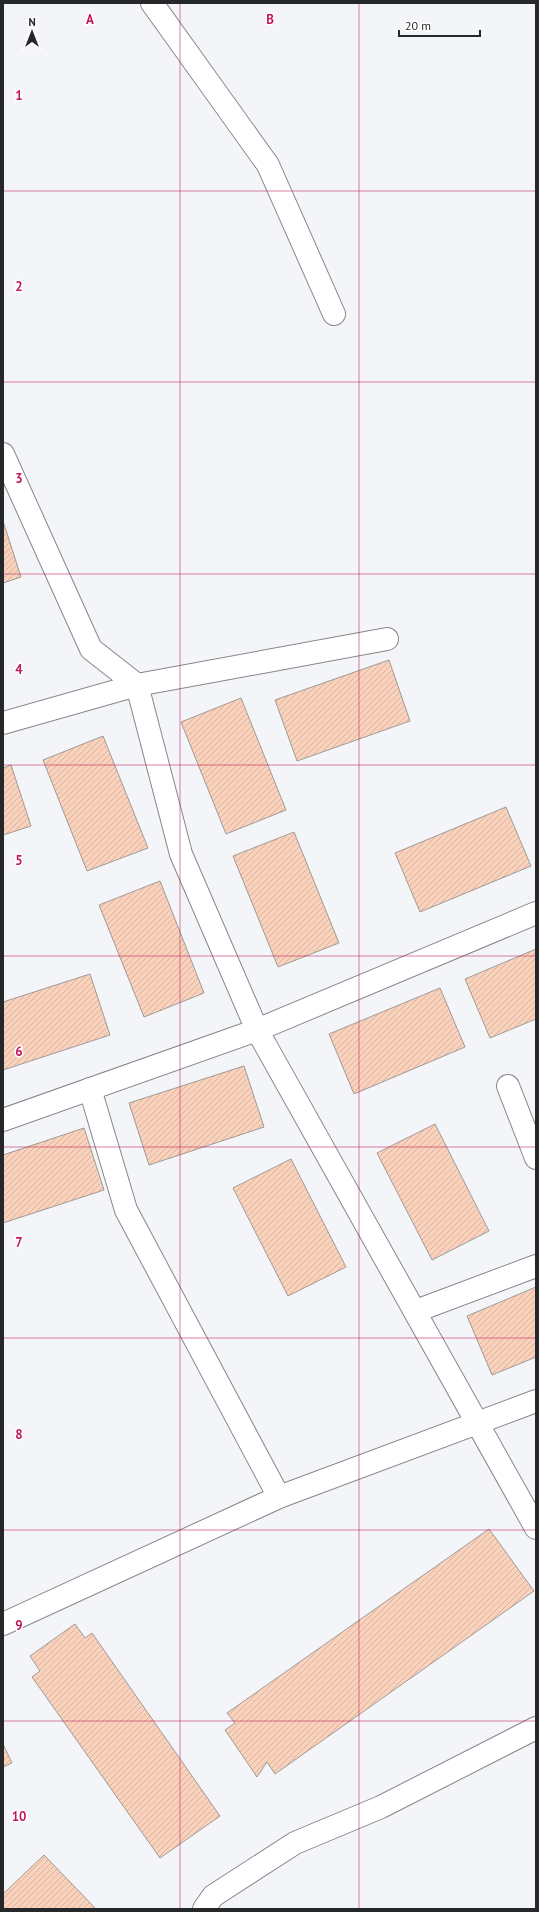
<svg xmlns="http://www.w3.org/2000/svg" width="539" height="1912" font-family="'PT Sans',sans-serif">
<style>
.building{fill:url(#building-hatch);stroke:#9e9a97}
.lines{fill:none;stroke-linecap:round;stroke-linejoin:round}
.street-casing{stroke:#86878b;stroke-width:24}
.street{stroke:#fff;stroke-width:22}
.grid{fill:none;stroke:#c2185b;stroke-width:1;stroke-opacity:0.55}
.grid-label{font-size:13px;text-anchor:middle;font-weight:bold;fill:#c2185b;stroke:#fff;stroke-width:3;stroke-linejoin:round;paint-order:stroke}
</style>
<defs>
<pattern id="building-hatch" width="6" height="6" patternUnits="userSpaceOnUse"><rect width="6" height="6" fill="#fad2bb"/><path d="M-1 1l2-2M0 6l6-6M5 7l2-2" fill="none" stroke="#d6b4a1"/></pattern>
</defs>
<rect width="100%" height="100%" fill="#f4f5f9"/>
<!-- building -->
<g class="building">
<polygon points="3,521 21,577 3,583"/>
<polygon points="389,660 410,721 297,761 275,700"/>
<polygon points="241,698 286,810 226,834 181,722"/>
<polygon points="103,736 148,848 87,871 43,760"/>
<polygon points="11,765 31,826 3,835 3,768"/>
<polygon points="506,807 531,866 420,912 395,853"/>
<polygon points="294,832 339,943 278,967 233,856"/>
<polygon points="160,881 204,993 144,1017 99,905"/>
<polygon points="536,949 536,1019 490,1038 465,979"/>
<polygon points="90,974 110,1035 3,1070 3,1002"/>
<polygon points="440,988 465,1047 354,1094 329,1034"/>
<polygon points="244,1066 264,1127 149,1165 129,1103"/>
<polygon points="435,1124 489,1231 432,1260 377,1153"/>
<polygon points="84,1128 104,1190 3,1223 3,1155"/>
<polygon points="291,1159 346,1267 288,1296 233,1188"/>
<polygon points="536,1287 536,1357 492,1375 467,1316"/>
<polygon points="489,1529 534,1591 275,1774 267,1762 257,1777 225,1730 235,1723 227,1713"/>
<polygon points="75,1624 85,1638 92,1633 220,1816 160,1858 32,1677 40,1671 30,1656"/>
<polygon points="3,1744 12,1763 3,1767"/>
<polygon points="44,1855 96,1909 3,1909 3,1894"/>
</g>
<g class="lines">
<!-- street casing -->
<g class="street-casing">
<g id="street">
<polyline points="152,3 268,165 334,314"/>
<polyline points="3,454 91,649 137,685 181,854 257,1030 536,1528"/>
<polyline points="3,723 137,685 387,639"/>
<polyline points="508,1086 536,1158"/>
<polyline points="90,1089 126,1210 279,1497"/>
<polyline points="3,1120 257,1030 536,913"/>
<polyline points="416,1311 536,1266"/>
<polyline points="3,1624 279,1497 536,1401"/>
<polyline points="204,1909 213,1896 295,1843 381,1807 536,1728"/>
</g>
</g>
<!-- street -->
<use href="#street" class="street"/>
</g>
<!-- grid -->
<path class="grid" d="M 180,3 L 180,1909M 359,3 L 359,1909M 3,191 L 536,191M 3,382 L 536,382M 3,574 L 536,574M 3,765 L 536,765M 3,956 L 536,956M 3,1147 L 536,1147M 3,1338 L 536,1338M 3,1530 L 536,1530M 3,1721 L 536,1721"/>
<g class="grid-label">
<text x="90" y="24">A</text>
<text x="270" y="24">B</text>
<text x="19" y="100">1</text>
<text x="19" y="291">2</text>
<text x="19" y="483">3</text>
<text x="19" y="674">4</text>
<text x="19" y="865">5</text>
<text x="19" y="1056">6</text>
<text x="19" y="1247">7</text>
<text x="19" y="1439">8</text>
<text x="19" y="1630">9</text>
<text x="19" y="1821">10</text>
</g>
<!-- border -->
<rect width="539" height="1912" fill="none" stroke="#262728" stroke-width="8"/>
<!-- north arrow -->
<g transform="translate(32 32)" stroke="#ffffff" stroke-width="3" paint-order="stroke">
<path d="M0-3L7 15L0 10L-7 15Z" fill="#262728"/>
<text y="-6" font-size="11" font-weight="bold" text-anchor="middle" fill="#262728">N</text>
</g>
<!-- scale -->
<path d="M399 30v6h81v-6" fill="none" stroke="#262728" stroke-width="2"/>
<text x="405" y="30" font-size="12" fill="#262728" stroke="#ffffff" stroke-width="3" paint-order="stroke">20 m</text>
</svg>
